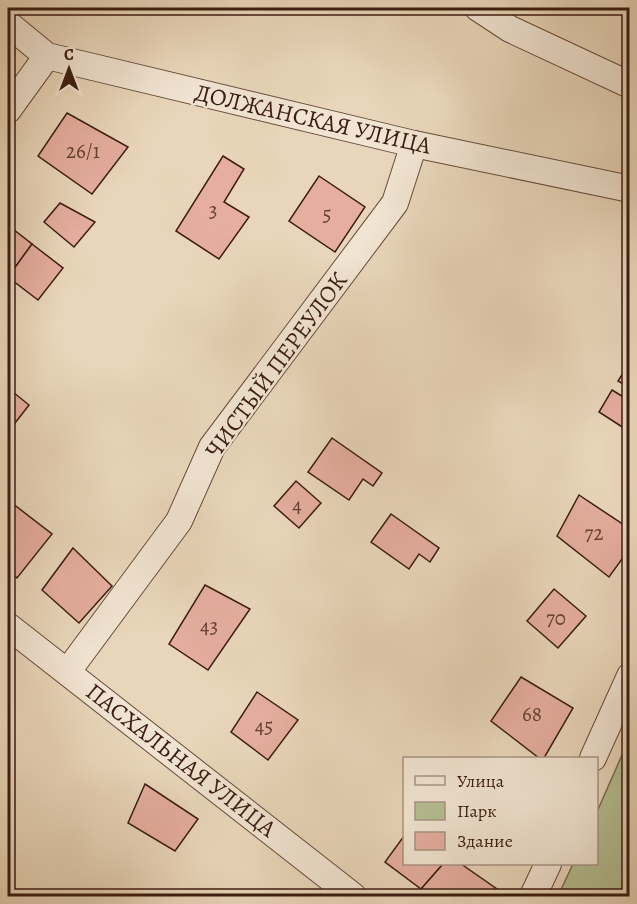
<svg xmlns="http://www.w3.org/2000/svg" width="637" height="904" font-family="Alegreya,serif">
<style>
.green{fill:#b4be92;stroke:#786e52;stroke-width:1.5}
.building{fill:#e5ae9f;stroke:#3b1d11;stroke-width:1.5}
.lines{fill:none;stroke-linecap:round;stroke-linejoin:round}
.minor-casing{stroke:#664b3b;stroke-width:28}
.minor{stroke:#f1e4d2;stroke-width:26}
.labels{text-anchor:middle;dominant-baseline:central;stroke-width:4.5;stroke-linejoin:round;paint-order:stroke}
.number-label{font-size:21px;fill:#664134}
.street-label{font-size:24px;fill:#3b1d11;stroke:#f1e4d2}
</style>
<rect width="100%" height="100%" fill="#e9d6ba"/>
<filter id="stains"><feTurbulence type="fractalNoise" baseFrequency=".00333" numOctaves="4"/><feColorMatrix values="0 0 0 0 .2 0 0 0 0 .09 0 0 0 0 .02 0 0 0 .5 -.17"/></filter>
<radialGradient id="worn" r=".72"><stop offset=".6" stop-color="#630" stop-opacity="0"/><stop offset="1" stop-color="#630" stop-opacity=".3"/></radialGradient>
<!-- green -->
<polygon class="green" points="629,739 629,896 558,896 573,864 596,864 597,812"/>
<!-- building -->
<g class="building">
<polygon points="67,113 128,147 92,194 38,156"/>
<polygon points="223,156 244,169 224,202 249,217 219,259 176,231"/>
<polygon points="319,176 365,207 335,252 289,221"/>
<polygon points="60,203 95,222 74,247 44,222"/>
<polygon points="9,226 32,244 8,277 8,228"/>
<polygon points="32,244 63,268 38,300 8,277"/>
<polygon points="630,362 630,388 618,381"/>
<polygon points="8,388 29,405 8,432"/>
<polygon points="612,390 630,401 630,432 599,412"/>
<polygon points="332,438 382,473 373,486 363,479 349,500 308,472"/>
<polygon points="296,481 321,503 299,528 274,506"/>
<polygon points="579,495 630,529 630,548 609,577 557,536"/>
<polygon points="8,500 52,534 17,578 8,569"/>
<polygon points="391,514 439,548 430,562 419,554 409,569 371,542"/>
<polygon points="73,548 112,586 79,623 42,590"/>
<polygon points="205,585 250,609 208,670 169,644"/>
<polygon points="554,589 586,616 558,648 527,621"/>
<polygon points="521,677 573,708 544,758 539,758 491,721"/>
<polygon points="257,692 298,720 268,760 231,732"/>
<polygon points="145,784 198,819 175,851 128,823"/>
<polygon points="404,836 404,864 443,864 421,889 385,862"/>
<polygon points="443,864 461,864 497,889 493,896 433,896 421,889"/>
</g>
<g class="lines">
<!-- minor casing -->
<g class="minor-casing">
<g id="minor">
<polyline points="478,8 510,29 630,85"/>
<polyline points="8,24 47,56 414,144 630,189"/>
<polyline points="8,110 47,56"/>
<polyline points="8,626 353,896"/>
<polyline points="68,671 179,521 212,447 395,203 414,144"/>
<polyline points="593,758 630,676"/>
<polyline points="533,896 548,864"/>
</g>
</g>
<!-- minor -->
<use href="#minor" class="minor"/>
</g>
<g class="labels">
<!-- number labels -->
<g class="number-label">
<text x="83" y="151">26/1</text>
<text x="213" y="210">3</text>
<text x="327" y="214">5</text>
<text x="297" y="505">4</text>
<text x="594" y="533">72</text>
<text x="556" y="618">70</text>
<text x="209" y="626">43</text>
<text x="532" y="714">68</text>
<text x="264" y="726">45</text>
</g>
<!-- street labels -->
<g class="street-label">
<text transform="translate(313 119) rotate(13)">ДОЛЖАНСКАЯ УЛИЦА</text>
<text transform="translate(276 365) rotate(-54)">ЧИСТЫЙ ПЕРЕУЛОК</text>
<text transform="translate(181 760) rotate(38)">ПАСХАЛЬНАЯ УЛИЦА</text>
</g>
</g>
<!-- margin -->
<rect width="637" height="904" fill="none" stroke="#e9d6ba" stroke-width="30"/>
<rect x="9" y="9" width="619" height="886" fill="none" stroke="#3b1d11" stroke-width="3"/>
<rect x="15" y="15" width="607" height="874" fill="none" stroke="#3b1d11" stroke-width="1.5"/>
<!-- legend -->
<rect x="403" y="757" width="195" height="108" fill="#f1e4d2" stroke="#a89485" stroke-width="1.5"/>
<rect x="415" y="776" width="30" height="9" fill="#f1e4d2" stroke="#a89485" stroke-width="1.5"/>
<text x="457" y="787" font-size="18" fill="#3b1d11">Улица</text>
<rect x="415" y="802" width="30" height="18" fill="#b4be92" stroke="#a89485" stroke-width="1.5"/>
<text x="457" y="817" font-size="18" fill="#3b1d11">Парк</text>
<rect x="415" y="832" width="30" height="18" fill="#e5ae9f" stroke="#a89485" stroke-width="1.5"/>
<text x="457" y="847" font-size="18" fill="#3b1d11">Здание</text>
<!-- north arrow -->
<g transform="translate(69 69)" stroke="#f1e4d2" stroke-width="4.5" paint-order="stroke">
<path d="M0-4.5L10 22L0 15L-10 22Z" fill="#3b1d11"/>
<text y="-9" font-size="16" font-weight="bold" text-anchor="middle" fill="#3b1d11">С</text>
</g>
<rect width="100%" height="100%" filter="url(#stains)"/>
<rect width="100%" height="100%" fill="url(#worn)"/>
</svg>
